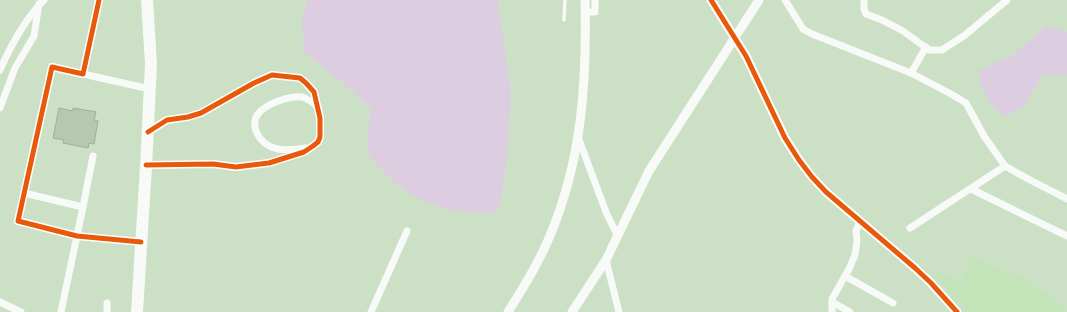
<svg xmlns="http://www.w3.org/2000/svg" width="1067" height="312" font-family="Barlow,sans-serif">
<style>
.built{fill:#c3e3b8}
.green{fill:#dccee0}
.building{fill:#b6c9af;stroke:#9fb09a}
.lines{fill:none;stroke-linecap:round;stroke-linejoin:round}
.service{stroke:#f7faf6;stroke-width:3.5}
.minor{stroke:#f7faf6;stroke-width:7}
.tertiary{stroke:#f7faf6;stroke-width:9}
.trunk{stroke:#f7faf6;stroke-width:12}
.cycleway-casing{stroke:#fff;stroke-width:8}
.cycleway{stroke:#e8590c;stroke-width:5}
</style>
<rect width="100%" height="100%" fill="#cce0c5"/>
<!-- built -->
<polygon class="built" points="971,256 998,270 1009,271 1056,298 1065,312 968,312 930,269 963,281"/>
<!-- green -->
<g class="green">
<path d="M 307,0 L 498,0 L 511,93 L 507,159 L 500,205 L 492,214 C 449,213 412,204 382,170 C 379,167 372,162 370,157 C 364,143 370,123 371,109 L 347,86 L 304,52 L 302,20 Z"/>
<polygon points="1046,26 1067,32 1067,76 1062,74 1042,76 1023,107 1007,116 994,109 979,83 980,70 1014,54"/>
</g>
<!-- building -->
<polygon class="building" points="59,108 73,111 73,108 96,112 94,120 98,121 94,144 89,143 88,148 63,143 64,140 53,138"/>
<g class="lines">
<!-- service -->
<polyline class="service" points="564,20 565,0"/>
<!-- minor -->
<g class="minor">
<polyline points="99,0 83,74 52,67 18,221 77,236 141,242"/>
<polyline points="785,0 803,29 812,34 911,73 951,94 966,103 984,136 1005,166 1030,180 1067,199"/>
<polyline points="864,0 864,9 866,14 882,20 903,31 929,50 942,50 965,35 1007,0"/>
<polyline points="585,12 595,12 595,0"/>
<path d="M 0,70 C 11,45 24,20 44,0"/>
<polyline points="911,73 926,47"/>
<polyline points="83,74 150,89"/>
<polyline points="0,108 15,68 34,36 39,4"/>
<polyline points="578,137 606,212 617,235"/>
<path d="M 306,148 C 287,151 265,153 256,131 C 254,125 254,119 258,114 C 265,104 291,95 302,97 C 309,99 313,103 318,107"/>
<polyline points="146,165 213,164 236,167 269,163 304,152 313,146 318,142 320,137 320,118 314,92 306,83 300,78 272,75 254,83 201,113 188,117 167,120 148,132"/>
<polyline points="971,189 1067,236"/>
<polyline points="24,193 83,207 61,312"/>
<polyline points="83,207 93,156"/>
<polyline points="910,228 1005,166"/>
<polyline points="606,260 619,312"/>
<polyline points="845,276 893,303"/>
<polyline points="0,302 21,312"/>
<polyline points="832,302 850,312"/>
<polyline points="107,303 107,312"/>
<polyline points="371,312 407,231"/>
<polyline points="832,312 832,299 849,269 855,255 857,241 856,231 860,221"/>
</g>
<!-- tertiary -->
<g class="tertiary">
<polyline points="711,0 746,56 785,138 799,160 812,177 826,192 915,268 931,283 957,312"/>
<path d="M 508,312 C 523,288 538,264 549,238 C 582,161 587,82 585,0"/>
<polyline points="572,312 606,260 649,171 759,0"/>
</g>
<!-- trunk -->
<polyline class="trunk" points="137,312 146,167 151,64 147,0"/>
<!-- cycleway casing -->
<g class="cycleway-casing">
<g id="cycleway">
<polyline points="99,0 83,74 52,67 18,221 77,236 141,242"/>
<polyline points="711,0 746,56 785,138 799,160 812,177 826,192 915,268 931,283 957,312"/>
<polyline points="146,165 213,164 236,167 269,163 304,152 313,146 318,142 320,137 320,118 314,92 306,83 300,78 272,75 254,83 201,113 188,117 167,120 148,132"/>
</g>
</g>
<!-- cycleway -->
<use href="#cycleway" class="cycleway"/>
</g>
</svg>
